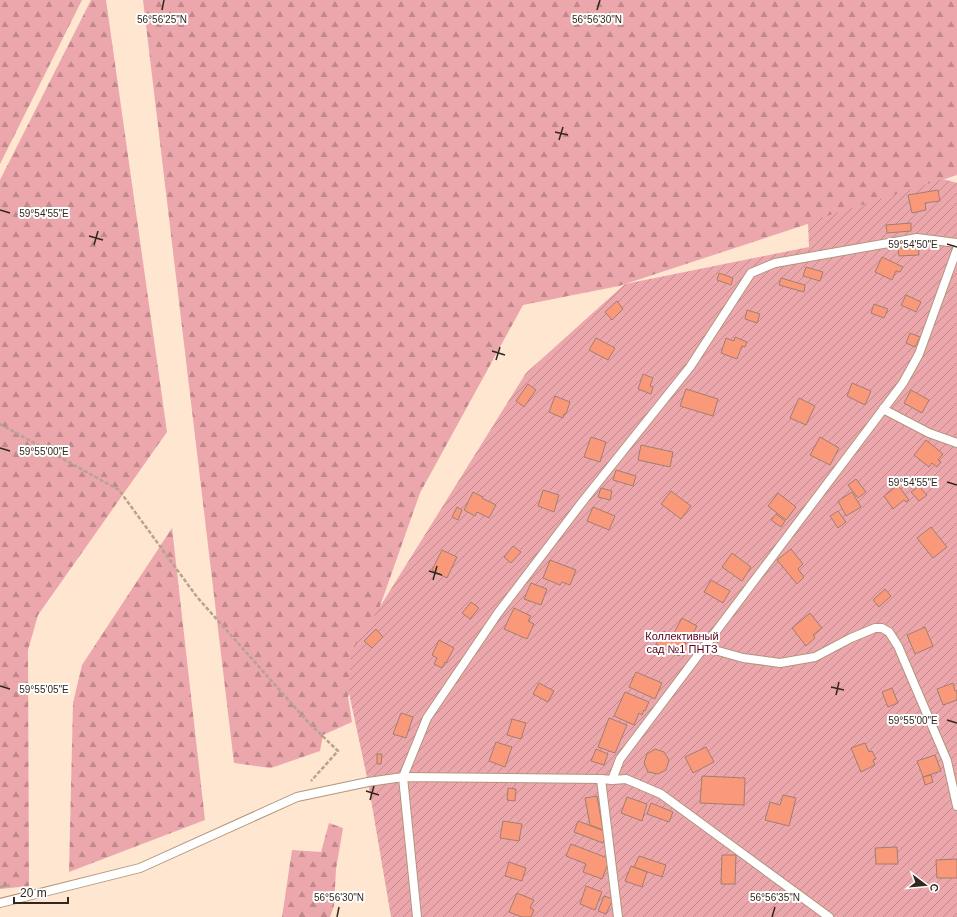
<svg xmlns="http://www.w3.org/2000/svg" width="957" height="917" font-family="Arial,sans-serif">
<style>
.forest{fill:url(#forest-firs)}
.garden{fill:url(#garden-furrows)}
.building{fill:#f99979;stroke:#a27d71}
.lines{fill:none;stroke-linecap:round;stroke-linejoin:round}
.service-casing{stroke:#b2967c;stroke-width:10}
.path{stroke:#b6a391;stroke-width:2.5;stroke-dasharray:4 2;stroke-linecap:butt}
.service{stroke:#fff;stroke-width:8}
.ticks{fill:none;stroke:#32271c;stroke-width:1.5}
.labels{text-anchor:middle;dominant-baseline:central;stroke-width:4;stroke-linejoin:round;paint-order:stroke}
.park-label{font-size:11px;fill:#5c001b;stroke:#fff}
.ticks-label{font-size:10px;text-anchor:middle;fill:#32271c;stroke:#fff;stroke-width:4;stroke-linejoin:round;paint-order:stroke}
</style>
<defs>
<pattern id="forest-firs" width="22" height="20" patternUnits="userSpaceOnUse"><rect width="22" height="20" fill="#eca7ac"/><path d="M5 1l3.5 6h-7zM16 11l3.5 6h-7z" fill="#c0888b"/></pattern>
<pattern id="garden-furrows" width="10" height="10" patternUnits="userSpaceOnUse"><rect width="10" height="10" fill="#eca7ac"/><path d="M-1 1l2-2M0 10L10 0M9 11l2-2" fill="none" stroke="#c0888b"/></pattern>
</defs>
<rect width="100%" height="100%" fill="#fee6d0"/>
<!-- forest -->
<g class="forest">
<polygon points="0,0 82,0 0,164"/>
<polygon points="91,0 106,0 167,432 38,615 28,650 29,886 0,889 0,180"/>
<polygon points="143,0 957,0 957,175 619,286 523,305 420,493 348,697 352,722 323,735 320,751 271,768 234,763"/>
<polygon points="172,528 205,820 69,872 73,703 82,665"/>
<polygon points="329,823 343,828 336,869 334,906 330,917 282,917 292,850 321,852"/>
</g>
<!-- garden -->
<polygon class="garden" points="943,179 957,183 957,917 391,917 368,782 349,693 351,653 526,373 625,284 809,247 808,222"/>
<!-- building -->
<g class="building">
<polygon points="938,190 940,201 925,203 926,210 912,213 908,195"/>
<polygon points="911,223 911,231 887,233 886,225"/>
<polygon points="918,247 919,255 899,256 898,248"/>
<polygon points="882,257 903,267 900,272 896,271 892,280 875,272"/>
<polygon points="806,267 823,272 820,281 803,276"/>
<polygon points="719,273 733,278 731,285 717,280"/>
<polygon points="781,278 805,285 804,292 779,285"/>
<polygon points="906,295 921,302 916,312 901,305"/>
<polygon points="617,301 623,309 612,320 605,312"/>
<polygon points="874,304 888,309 884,318 871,313"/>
<polygon points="747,310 760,314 757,323 745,319"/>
<polygon points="910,333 920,337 915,347 906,343"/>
<polygon points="735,337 747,342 745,347 742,346 737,359 721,353 726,338 734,341"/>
<polygon points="596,338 615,348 608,360 589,350"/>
<polygon points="643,374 653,378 650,386 653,387 651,394 638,389"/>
<polygon points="852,383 871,391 865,405 847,396"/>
<polygon points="528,384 536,390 524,407 516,401"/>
<polygon points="686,389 718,399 713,416 680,406"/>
<polygon points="911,390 929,400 922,413 904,403"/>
<polygon points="555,396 570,402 566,414 564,414 563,418 549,412"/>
<polygon points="799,398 815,406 806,425 790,418"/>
<polygon points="591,437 606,442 600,462 584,457"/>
<polygon points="820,437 839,448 830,465 810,455"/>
<polygon points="926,440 943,454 938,460 941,462 937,467 932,463 929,467 914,455"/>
<polygon points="641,445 673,452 670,467 638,460"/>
<polygon points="616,470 636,476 633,486 613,480"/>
<polygon points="856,479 866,492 858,498 848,485"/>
<polygon points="898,485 909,500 906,502 904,500 893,509 884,496"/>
<polygon points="919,486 927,495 919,501 911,492"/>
<polygon points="601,488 612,491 610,500 598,497"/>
<polygon points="543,490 559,495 554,512 538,506"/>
<polygon points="671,491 691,506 681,519 661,504"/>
<polygon points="473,492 483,497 482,498 496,505 489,518 477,512 475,516 464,510"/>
<polygon points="852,492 861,507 846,516 838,501"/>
<polygon points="778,493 796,507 786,520 768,506"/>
<polygon points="457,507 462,510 458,520 452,517"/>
<polygon points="593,507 615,516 609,530 587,521"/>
<polygon points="838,511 846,522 838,528 830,516"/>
<polygon points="776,514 785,521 781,527 771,520"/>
<polygon points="931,527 947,547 933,558 917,538"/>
<polygon points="513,546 521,552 511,563 504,557"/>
<polygon points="791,549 803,564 798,569 804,577 797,584 777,560"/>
<polygon points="442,550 457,557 447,578 432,570"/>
<polygon points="732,553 751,567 742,581 722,567"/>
<polygon points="550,560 576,570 570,585 562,582 560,585 543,578"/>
<polygon points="711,580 730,591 723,603 704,592"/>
<polygon points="531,583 547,589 541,605 524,599"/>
<polygon points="885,589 891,596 879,607 873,600"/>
<polygon points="471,602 479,608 470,619 462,613"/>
<polygon points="514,608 531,616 528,621 534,624 527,639 504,629"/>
<polygon points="810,613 822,628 813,635 815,638 806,646 792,628"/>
<polygon points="682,618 697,626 689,641 674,633"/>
<polygon points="925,627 933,646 915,654 907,635"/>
<polygon points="376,629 383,637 372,648 364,641"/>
<polygon points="664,631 686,643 679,656 656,644"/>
<polygon points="439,640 454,648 446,663 445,662 442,668 434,664 437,658 432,655"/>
<polygon points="636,672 662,683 655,699 629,687"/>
<polygon points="539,683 554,691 548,702 533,694"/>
<polygon points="953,683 955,691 957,690 957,700 943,705 937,689"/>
<polygon points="892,688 898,703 888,707 882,692"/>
<polygon points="625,692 649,702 645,711 644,710 642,715 639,713 634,725 614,716"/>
<polygon points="401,713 413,717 406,738 393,734"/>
<polygon points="609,718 627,725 615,753 598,747"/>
<polygon points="512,719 526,723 521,739 507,735"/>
<polygon points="496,742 512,747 505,767 489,761"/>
<polygon points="865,743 869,752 872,751 876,759 873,760 875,765 861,772 851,748"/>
<polygon points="706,747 714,762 693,773 685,757"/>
<polygon points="596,749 608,754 604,765 591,761"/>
<polygon points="655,749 664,752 669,760 666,770 658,774 648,772 644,763 647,754"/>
<polygon points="377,754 382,754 381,764 377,764"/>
<polygon points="935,755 941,771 923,777 917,761"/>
<polygon points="931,775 933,782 925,785 923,777"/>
<polygon points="702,776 745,778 744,805 700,803"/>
<polygon points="508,788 516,789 515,801 507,800"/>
<polygon points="783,795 796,798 789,826 765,820 770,802 780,805"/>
<polygon points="597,796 603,830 590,825 585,798"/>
<polygon points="627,797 647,804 642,821 621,813"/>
<polygon points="651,803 673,812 669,822 647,814"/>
<polygon points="503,821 522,824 519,841 500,838"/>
<polygon points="578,821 607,832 603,843 574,832"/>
<polygon points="571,844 610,859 602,879 583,872 586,864 566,856"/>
<polygon points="897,847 898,864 876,864 875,848"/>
<polygon points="722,855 736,855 735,884 721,884"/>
<polygon points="639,856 666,865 662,877 634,867"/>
<polygon points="957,859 957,878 937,878 936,860"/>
<polygon points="509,862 526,868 522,881 505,876"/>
<polygon points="631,866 647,872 642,887 625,881"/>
<polygon points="586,886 602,892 595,910 580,904"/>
<polygon points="517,893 534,900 530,908 534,910 531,917 522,917 509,912"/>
<polygon points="604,896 613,899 606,914 598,911"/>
</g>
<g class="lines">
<!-- service casing -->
<g class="service-casing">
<g id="service">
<polyline points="883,409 929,433 957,443"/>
<polyline points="704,647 743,658 780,663 815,657 851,638 875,628 882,628 889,632 898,646 947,761 957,806"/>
<polyline points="601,779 618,917"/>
<polyline points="612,780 620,759 903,383 919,354 957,249"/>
<polyline points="0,903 140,868 297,797 368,782 403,777 601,779 612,780 626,779 661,794 829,917"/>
<polyline points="417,917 403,777 427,718 498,613 583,501 690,367 751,273 775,263 917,238 957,243"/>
</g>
</g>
<!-- path -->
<g class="path">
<polyline points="0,424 119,490 197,597 308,722 338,751 311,781"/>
<polyline points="0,887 12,885"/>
</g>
<!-- service -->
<use href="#service" class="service"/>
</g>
<!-- ticks -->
<path class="ticks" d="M 162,10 L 164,0M 597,10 L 600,0M 555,132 L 568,135M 559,140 L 563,127M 0,210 L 10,213M 89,236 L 103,240M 947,244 L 957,247M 94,245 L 98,231M 492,351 L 505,355M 496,360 L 500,347M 0,448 L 10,451M 947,482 L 957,485M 429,571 L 442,575M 433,580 L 437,566M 0,686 L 10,689M 831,687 L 844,690M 836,695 L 839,682M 947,720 L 957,723M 366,791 L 379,795M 370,800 L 374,786M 337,917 L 339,907M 772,917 L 775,907"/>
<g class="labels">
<!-- park labels -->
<g class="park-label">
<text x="682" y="636">Коллективный<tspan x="682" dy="13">сад №1 ПНТЗ</tspan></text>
</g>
</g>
<g class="ticks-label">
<text x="162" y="23">56°56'25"N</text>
<text x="597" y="23">56°56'30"N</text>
<text x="44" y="217">59°54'55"E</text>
<text x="913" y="248">59°54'50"E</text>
<text x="44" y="455">59°55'00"E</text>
<text x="913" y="486">59°54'55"E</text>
<text x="44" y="693">59°55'05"E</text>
<text x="913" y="724">59°55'00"E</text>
<text x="339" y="901">56°56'30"N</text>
<text x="775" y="901">56°56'35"N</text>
</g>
<!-- north arrow -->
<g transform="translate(925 885) rotate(106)" stroke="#ffffff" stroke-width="3" paint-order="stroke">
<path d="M0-3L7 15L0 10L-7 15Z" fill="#32271c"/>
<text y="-6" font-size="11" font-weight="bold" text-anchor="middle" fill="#32271c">С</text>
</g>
<!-- scale -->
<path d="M14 897v6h54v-6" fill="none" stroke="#32271c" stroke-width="2"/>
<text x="20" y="897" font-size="12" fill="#32271c" stroke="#ffffff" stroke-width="3" paint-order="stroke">20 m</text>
</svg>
